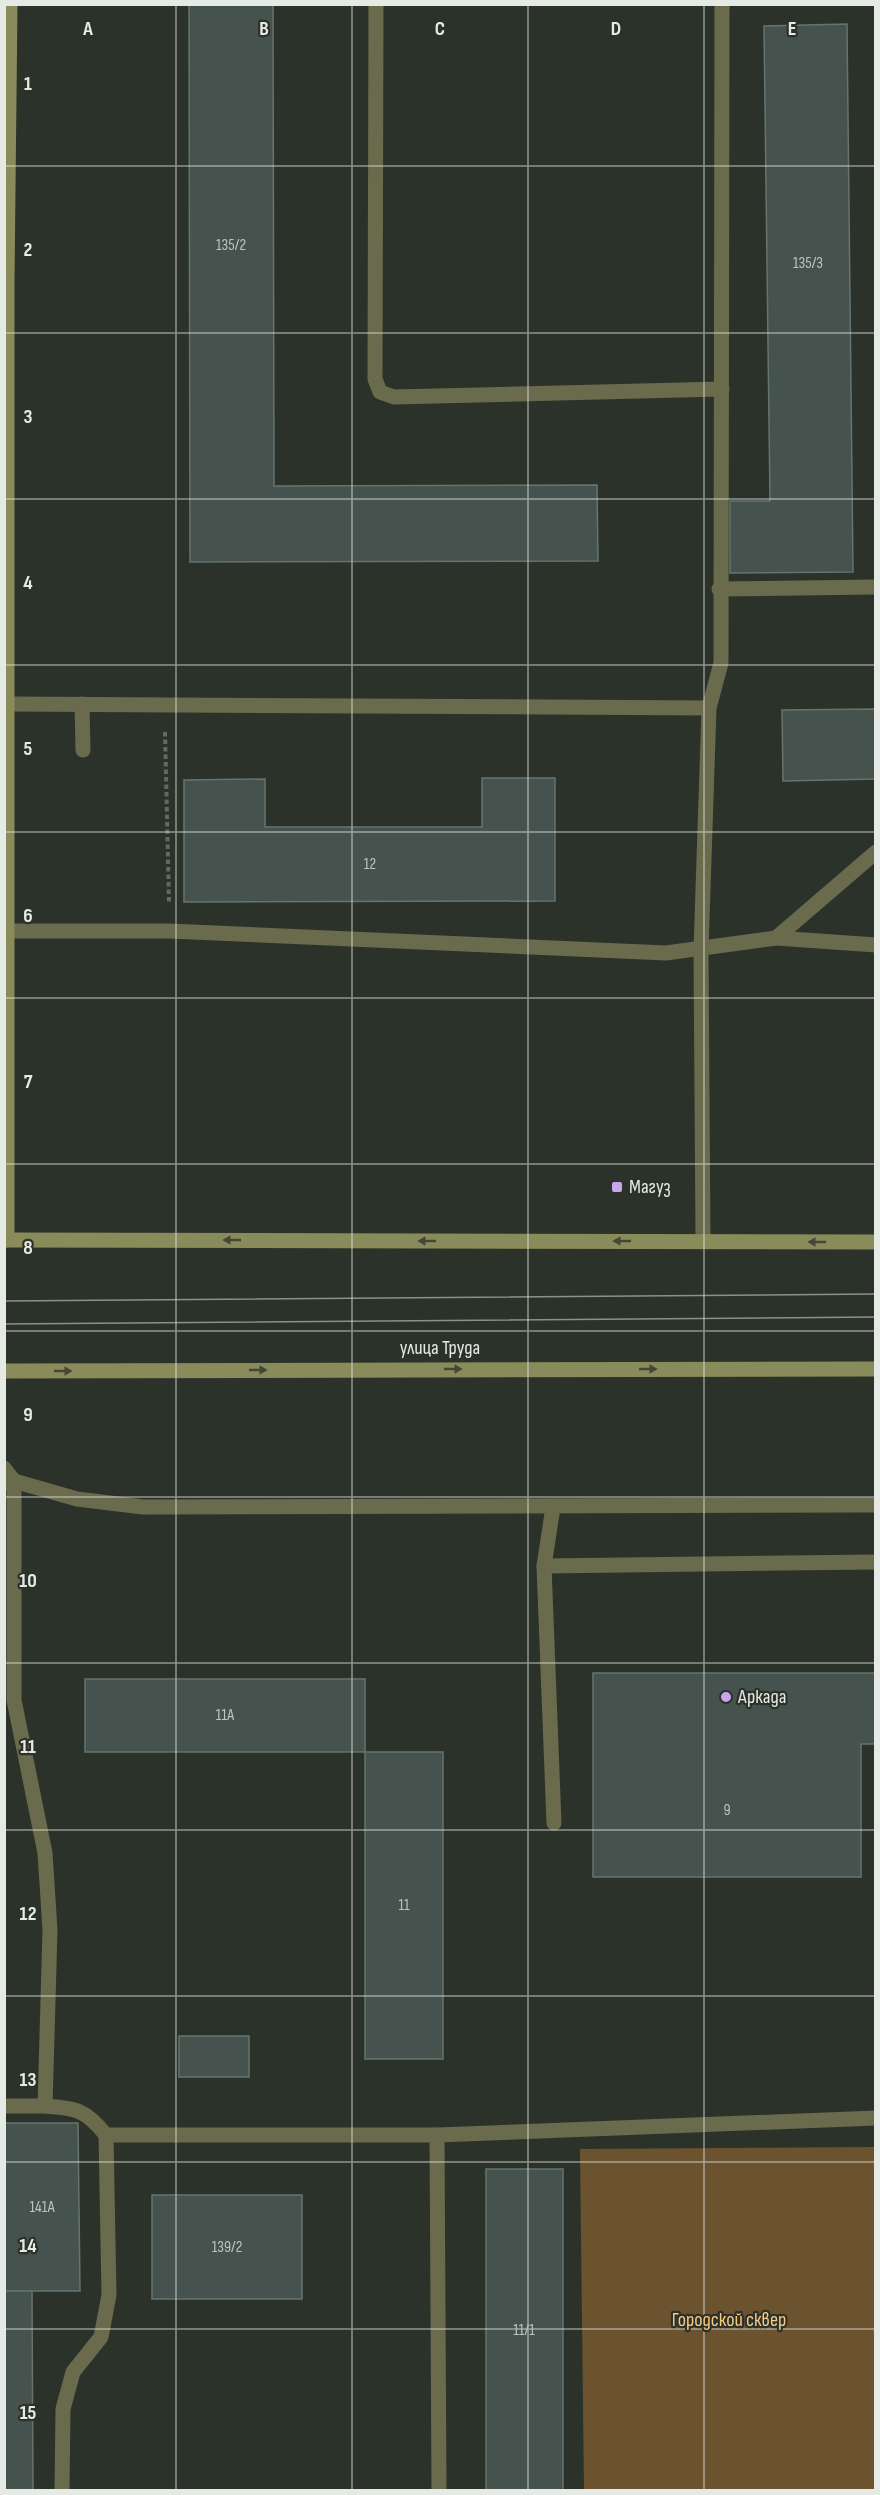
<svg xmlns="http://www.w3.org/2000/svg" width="880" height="2495" font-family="'Sofia Sans Condensed',sans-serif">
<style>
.green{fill:#6c532f}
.building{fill:#45524e;stroke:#667470;stroke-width:1.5}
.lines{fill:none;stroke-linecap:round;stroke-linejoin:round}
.path{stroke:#636962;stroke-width:4;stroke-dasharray:4.5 3;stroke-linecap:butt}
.lane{stroke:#6a6a4c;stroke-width:15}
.secondary{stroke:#8a8b5a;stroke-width:15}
.tram{stroke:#8c928b;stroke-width:1.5}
.oneway{fill:#434836}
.grid{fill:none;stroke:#e5eae4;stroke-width:1.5;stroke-opacity:0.55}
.poi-dot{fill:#c8a6ef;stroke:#2b322a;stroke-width:2}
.labels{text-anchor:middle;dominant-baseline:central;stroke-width:4.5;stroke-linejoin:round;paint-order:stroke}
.number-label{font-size:16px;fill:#bdc4be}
.poi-label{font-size:20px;fill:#e5eae4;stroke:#2b322a;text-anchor:start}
.street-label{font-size:20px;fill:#e5eae4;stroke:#2b322a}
.park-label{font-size:20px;fill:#f9c981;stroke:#2b322a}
.grid-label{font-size:20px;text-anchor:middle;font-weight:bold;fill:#e5eae4;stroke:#2b322a;stroke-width:4.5;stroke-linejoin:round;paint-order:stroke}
</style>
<rect width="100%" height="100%" fill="#2b322a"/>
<!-- green -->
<polygon class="green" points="875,2147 875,2490 584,2490 580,2149"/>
<!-- building -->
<g class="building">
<polygon points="189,4 273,4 274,486 597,485 598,561 190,562"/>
<polygon points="847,24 853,572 730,573 730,501 770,501 764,26"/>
<polygon points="876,709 876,779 783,781 782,710"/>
<polygon points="482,778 555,778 555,901 184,902 184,780 265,779 265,827 482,827"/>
<polygon points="593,1673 876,1673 876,1744 861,1744 861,1877 593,1877"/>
<rect x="85" y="1679" width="280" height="73"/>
<rect x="365" y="1752" width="78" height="307"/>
<rect x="179" y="2036" width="70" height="41"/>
<polygon points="4,2123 78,2123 80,2291 4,2291"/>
<rect x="486" y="2169" width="77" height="321"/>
<rect x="152" y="2195" width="150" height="104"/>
<polygon points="4,2291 32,2291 33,2490 4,2490"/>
</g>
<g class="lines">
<!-- path -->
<polyline class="path" points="165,732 169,902"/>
<!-- lane -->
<g class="lane">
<polyline points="376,4 375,379 380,392 394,397 722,389"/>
<polyline points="719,589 876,587"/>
<polyline points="8,704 709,708"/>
<polyline points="82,704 83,750"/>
<polyline points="8,931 169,931 666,953 776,938 876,945"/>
<polyline points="776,938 876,852"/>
<polyline points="703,1241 701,950 709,708 721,663 722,4"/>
<path d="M 4,1468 L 14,1481 L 14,1700 L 45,1853 L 50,1930 L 45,2106 C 76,2108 86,2110 106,2135 L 437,2135 L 876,2118"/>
<polyline points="6,1483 14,1481 77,1499 143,1507 876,1505"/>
<polyline points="553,1507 544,1566 554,1823"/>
<polyline points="544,1566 876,1562"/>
<polyline points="4,2106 45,2106"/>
<polyline points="437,2135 439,2490"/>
<polyline points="62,2490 63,2409 73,2372 101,2337 109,2295 106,2135"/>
</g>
<!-- secondary -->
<g class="secondary">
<polyline points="4,1240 876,1242"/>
<polyline points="7,1240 7,282 10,4"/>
<polyline points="4,1371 876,1369"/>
</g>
<!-- tram -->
<g class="tram">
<polyline points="4,1301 876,1294"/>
<polyline points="4,1324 876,1317"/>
</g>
</g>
<!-- one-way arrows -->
<defs><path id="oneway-solid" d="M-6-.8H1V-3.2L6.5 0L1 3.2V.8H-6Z" transform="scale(1.5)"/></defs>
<g class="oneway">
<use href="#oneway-solid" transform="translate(232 1240) rotate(-180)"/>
<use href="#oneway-solid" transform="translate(427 1241) rotate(-180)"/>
<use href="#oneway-solid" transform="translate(622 1241) rotate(-180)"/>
<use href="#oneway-solid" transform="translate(817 1242) rotate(-180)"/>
<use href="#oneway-solid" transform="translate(453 1369)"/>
<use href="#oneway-solid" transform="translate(648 1369)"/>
<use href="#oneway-solid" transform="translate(258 1370)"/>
<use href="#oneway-solid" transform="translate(63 1371)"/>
</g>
<!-- grid -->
<path class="grid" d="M 176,4 L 176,2490M 352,4 L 352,2490M 528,4 L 528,2490M 704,4 L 704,2490M 4,166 L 876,166M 4,333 L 876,333M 4,499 L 876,499M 4,665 L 876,665M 4,832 L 876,832M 4,998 L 876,998M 4,1164 L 876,1164M 4,1331 L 876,1331M 4,1497 L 876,1497M 4,1663 L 876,1663M 4,1830 L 876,1830M 4,1996 L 876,1996M 4,2162 L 876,2162M 4,2329 L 876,2329"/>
<!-- markers -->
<g class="poi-dot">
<rect x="611" y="1181" width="12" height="12" rx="3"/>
<circle cx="726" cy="1697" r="6"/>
</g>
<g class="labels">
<!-- number labels -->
<g class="number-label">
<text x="231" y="245">135/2</text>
<text x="808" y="263">135/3</text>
<text x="370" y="864">12</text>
<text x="225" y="1715">11А</text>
<text x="727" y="1810">9</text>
<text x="404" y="1905">11</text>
<text x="42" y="2207">141А</text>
<text x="227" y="2247">139/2</text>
<text x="524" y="2330">11/1</text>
</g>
<!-- poi labels -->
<g class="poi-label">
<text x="629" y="1187">Магуз</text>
<text x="738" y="1697">Аркада</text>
</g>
<!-- street labels -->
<g class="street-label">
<text x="440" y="1348">улица Труда</text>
</g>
<!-- park labels -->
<g class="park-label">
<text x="729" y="2320">Городской сквер</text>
</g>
</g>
<g class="grid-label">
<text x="88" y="35">A</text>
<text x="264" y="35">B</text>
<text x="440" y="35">C</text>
<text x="616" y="35">D</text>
<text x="792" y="35">E</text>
<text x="28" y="90">1</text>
<text x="28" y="256">2</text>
<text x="28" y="423">3</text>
<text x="28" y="589">4</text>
<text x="28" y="755">5</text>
<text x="28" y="922">6</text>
<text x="28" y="1088">7</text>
<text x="28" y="1254">8</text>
<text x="28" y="1421">9</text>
<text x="28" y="1587">10</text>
<text x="28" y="1753">11</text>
<text x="28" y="1920">12</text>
<text x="28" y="2086">13</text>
<text x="28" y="2252">14</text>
<text x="28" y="2419">15</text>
</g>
<!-- border -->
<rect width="880" height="2495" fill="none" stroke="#e5eae4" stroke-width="12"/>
</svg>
